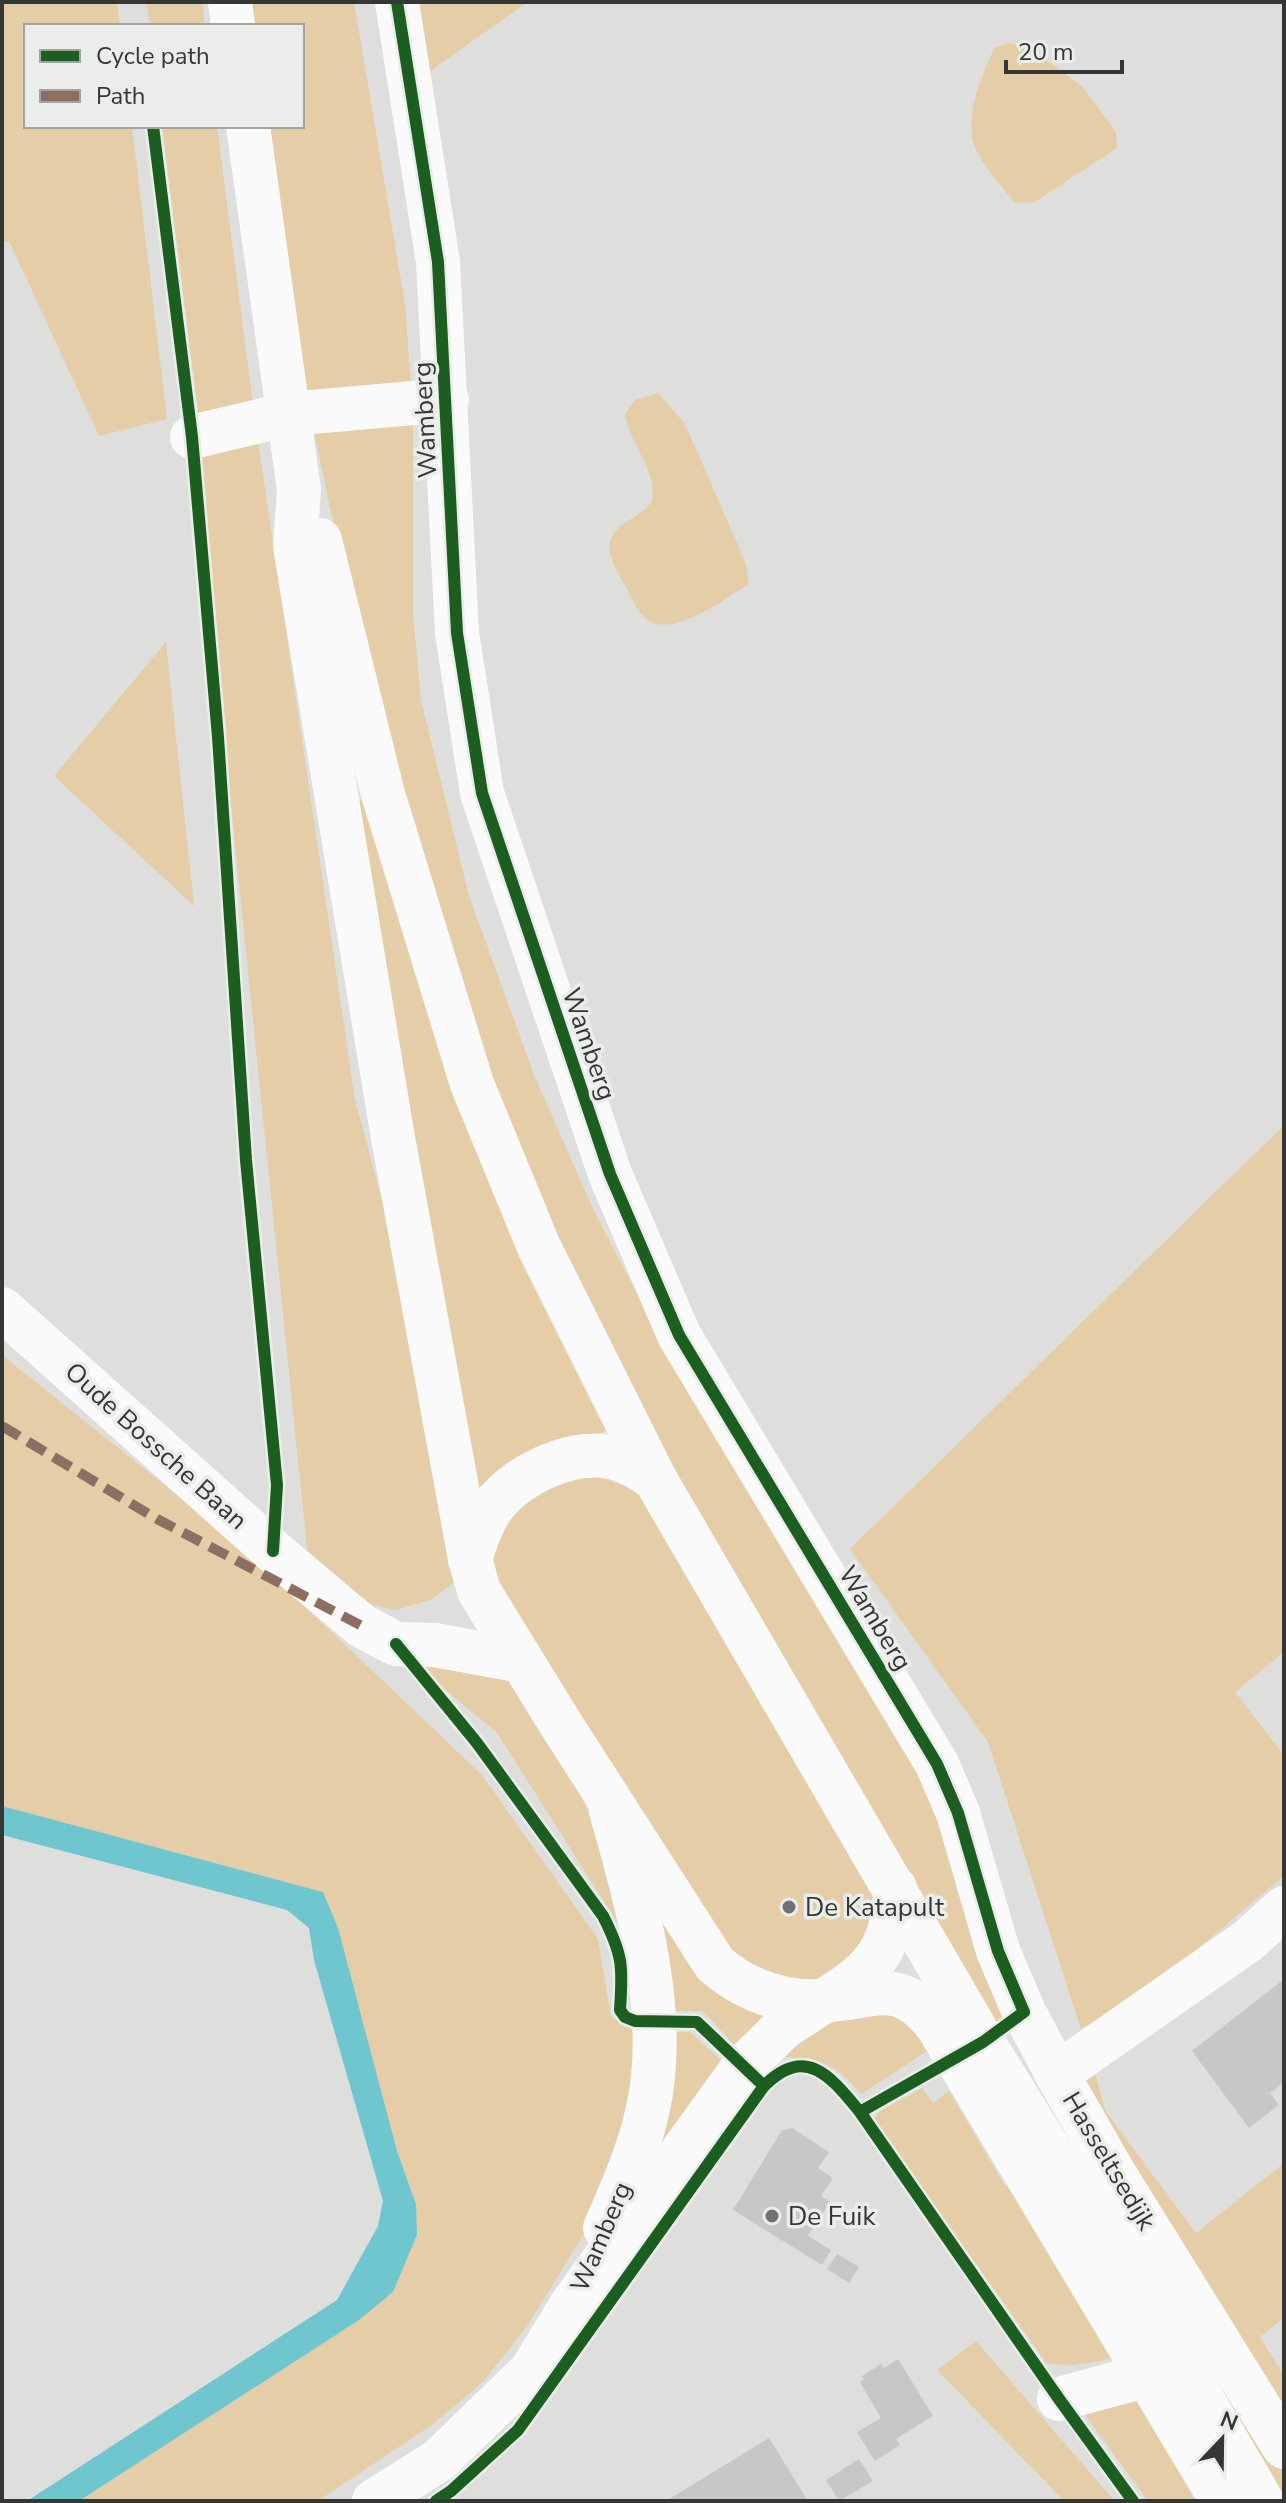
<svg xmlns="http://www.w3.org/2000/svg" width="1286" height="2503" font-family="'Nunito Sans',sans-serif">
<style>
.green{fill:#e4cda7}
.water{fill:#70c6cf}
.building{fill:#c7c8c6}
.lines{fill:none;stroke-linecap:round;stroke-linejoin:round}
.minor{stroke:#fafafa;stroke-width:44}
.major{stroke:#fafafa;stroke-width:44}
.quiet{stroke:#8d6e63;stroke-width:10;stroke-dasharray:20 10;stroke-linecap:butt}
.cycleway-casing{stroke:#eaede9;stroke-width:17}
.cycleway{stroke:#1b5e20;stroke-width:12}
.poi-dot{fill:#707270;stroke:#eaede9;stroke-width:3}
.labels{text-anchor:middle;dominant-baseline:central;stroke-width:7;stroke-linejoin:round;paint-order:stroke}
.street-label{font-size:26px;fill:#353735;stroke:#eaede9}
.poi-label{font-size:26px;fill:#353735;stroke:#eaede9;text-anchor:start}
</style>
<rect width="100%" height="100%" fill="#dedfdd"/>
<!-- green -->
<g class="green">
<polygon points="2,2 117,2 120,26 26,26 26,126 132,126 167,419 99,436 9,241 2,243"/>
<polygon points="146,2 202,2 205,26 150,26"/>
<polygon points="246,2 354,2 405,304 411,386 304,397 262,126 302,126 302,26 249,26"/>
<polygon points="411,2 528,2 423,76"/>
<path d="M 1010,43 L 1028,47 L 1082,86 L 1116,132 L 1117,148 L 1033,203 L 1014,202 C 1004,189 977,157 974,145 C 965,115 982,73 995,47 Z"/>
<polygon points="162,126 217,126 253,405 199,419"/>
<path d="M 658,393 L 685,424 L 745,561 L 749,584 C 725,598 671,641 645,618 C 637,612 631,596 626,587 C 619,575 607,556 610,542 C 616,518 653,516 653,494 C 653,465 629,442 625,414 L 635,400 Z"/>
<polygon points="413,420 413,615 421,700 469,896 534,1075 594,1211 687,1390 918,1754 1008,2015 993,2025 640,1410 483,1082 349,599 313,426"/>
<polygon points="257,434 355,1100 407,1293 463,1576 430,1600 395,1610 333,1595 308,1558 196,463 202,448"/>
<polygon points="166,642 166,643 194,906 54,776"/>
<polygon points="371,797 617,1426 467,1492 349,804"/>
<polygon points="1284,1125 1284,1652 1235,1692 1284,1755 1284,1876 1157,1983 1081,2029 988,1742 850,1549"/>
<polygon points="2,1355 161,1482 280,1583 482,1775 598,1939 611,2017 645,2030 636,2107 591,2222 528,2325 483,2382 432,2425 318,2501 79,2501 359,2320 393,2292 417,2235 416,2204 397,2151 323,1892 2,1806"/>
<polygon points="590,1474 634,1489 670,1521 871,1870 876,1905 868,1936 850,1964 803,1986 723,1958 497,1596 493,1553 511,1509 535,1488"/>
<polygon points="489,1664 526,1692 567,1765 621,1885 643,2006 629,2000 628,1943 614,1917 497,1733 416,1665"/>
<polygon points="635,1846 708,1973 789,2009 739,2050 703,2011 661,2011"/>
<path d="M 886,2006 L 941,2042 L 861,2094 C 834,2061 819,2060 778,2056 L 834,2007 Z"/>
<polygon points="663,2032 690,2032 725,2064 668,2148 652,2140"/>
<polygon points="1092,2063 1106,2112 1196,2233 1284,2163 1284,2318 1260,2337 1284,2376 1284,2501 1277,2501 1060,2135"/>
<polygon points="922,2088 933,2103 949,2091 1005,2186 1016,2179 1125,2357 1072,2365 1047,2364 874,2120 880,2111"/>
<polygon points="976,2341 1112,2498 1114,2501 1064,2501 937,2370"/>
<polygon points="1118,2393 1153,2405 1212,2501 1148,2501 1080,2408"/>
</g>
<!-- water -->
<polygon class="water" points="2,1806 323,1892 338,1928 397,2151 416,2204 417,2235 393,2292 359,2320 79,2501 27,2501 337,2300 378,2226 383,2201 314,1960 309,1928 287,1910 2,1835"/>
<!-- building -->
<g class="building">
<polygon points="1284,1979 1284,2082 1270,2093 1279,2105 1249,2128 1192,2051"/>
<polygon points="792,2128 829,2152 818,2168 833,2178 821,2196 830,2202 808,2236 831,2250 822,2265 733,2210 782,2130"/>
<polygon points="837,2254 859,2267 849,2283 827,2269"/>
<polygon points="898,2359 933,2416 896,2439 900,2445 875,2461 857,2432 881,2418 860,2382 864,2380 862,2376 881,2364 884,2368"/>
<polygon points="769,2438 808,2501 666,2501"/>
<polygon points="859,2459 873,2481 839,2501 826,2480"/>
</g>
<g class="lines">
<!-- minor -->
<g class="minor">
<polyline points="397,2 438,262 457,633 482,793 610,1174 679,1335 937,1764 958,1813 998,1951 1024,2012 1057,2074 1112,2170 1284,2447"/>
<polyline points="192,437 289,414 447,400"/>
<polyline points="2,1309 273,1551 362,1626 396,1644 435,1645 521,1661"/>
<polyline points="1057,2074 1249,1940 1284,1908"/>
<path d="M 605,2228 C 621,2191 638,2153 647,2113 C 670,2017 637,1903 611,1811"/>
<polyline points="1059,2399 1148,2375 1182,2360"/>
<polyline points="374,2501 439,2460 531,2371 572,2304 744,2066 783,2028 824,2001"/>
</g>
<!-- major -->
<g class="major">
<polyline points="230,2 233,26"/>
<path d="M 248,126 L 299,490 L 295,546 L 392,1132 L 470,1559 L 479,1591 L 562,1726 L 715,1964 C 746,1991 781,2003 822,2001 C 875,1998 899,1975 938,2027 L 1222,2501"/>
<polyline points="320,540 383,794 472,1084 539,1247 655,1479 983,2042 1180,2361 1262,2501"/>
<path d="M 470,1559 C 476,1542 481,1523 492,1508 C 516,1475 570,1449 611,1457 C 627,1460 642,1470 655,1479"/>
<path d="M 828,1998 C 876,1970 894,1944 895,1888"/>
</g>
<!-- quiet -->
<polyline class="quiet" points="2,1426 157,1519 362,1626"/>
<!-- cycleway casing -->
<g class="cycleway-casing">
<g id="cycleway">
<polyline points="397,2 438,262 457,633 482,793 610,1174 679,1335 937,1764 958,1813 998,1951 1024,2012 983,2042 860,2112"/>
<polyline points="153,126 192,437 218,737 246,1160 277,1485 273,1551"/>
<path d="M 396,1644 L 477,1743 L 603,1916 C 623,1955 623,1967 620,2010 L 625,2017 L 635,2021 L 697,2022 L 764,2086"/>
<path d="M 436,2501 L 451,2491 L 518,2430 L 764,2086 C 806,2044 831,2077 860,2112 L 1059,2399 L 1133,2501"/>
</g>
</g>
<!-- cycleway -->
<use href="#cycleway" class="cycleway"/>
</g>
<!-- markers -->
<g class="poi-dot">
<circle cx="789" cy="1907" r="8"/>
<circle cx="772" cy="2216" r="8"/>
</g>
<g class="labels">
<!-- street labels -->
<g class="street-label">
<text transform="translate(425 420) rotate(-93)">Wamberg</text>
<text transform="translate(589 1044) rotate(71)">Wamberg</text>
<text transform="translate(156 1446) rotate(42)">Oude Bossche Baan</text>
<text transform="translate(875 1618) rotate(59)">Wamberg</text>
<text transform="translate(1109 2161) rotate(59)">Hasseltsedijk</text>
<text transform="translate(601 2237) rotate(-67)">Wamberg</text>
</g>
<!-- poi labels -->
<g class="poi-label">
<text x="805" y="1907">De Katapult</text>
<text x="788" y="2216">De Fuik</text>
</g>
</g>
<!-- border -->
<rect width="1286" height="2503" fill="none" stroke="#353735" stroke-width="8"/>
<!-- legend -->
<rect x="24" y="24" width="280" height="104" fill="#eaede9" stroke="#a2a4a1" stroke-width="2"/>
<rect x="40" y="50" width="40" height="12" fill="#1b5e20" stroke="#a2a4a1" stroke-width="2"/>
<text x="96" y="64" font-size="24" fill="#353735">Cycle path</text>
<rect x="40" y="90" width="40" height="12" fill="#8d6e63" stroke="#a2a4a1" stroke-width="2"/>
<text x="96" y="104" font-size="24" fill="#353735">Path</text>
<!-- north arrow -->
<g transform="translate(1222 2439) rotate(22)" stroke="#eaede9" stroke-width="6" paint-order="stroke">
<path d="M0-6L14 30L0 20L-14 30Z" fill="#353735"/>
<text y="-12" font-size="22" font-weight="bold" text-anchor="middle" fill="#353735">N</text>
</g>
<!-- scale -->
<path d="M1006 60v12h116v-12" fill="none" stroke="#353735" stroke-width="4"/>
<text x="1018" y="60" font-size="24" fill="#353735" stroke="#eaede9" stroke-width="6" paint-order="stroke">20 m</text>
</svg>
